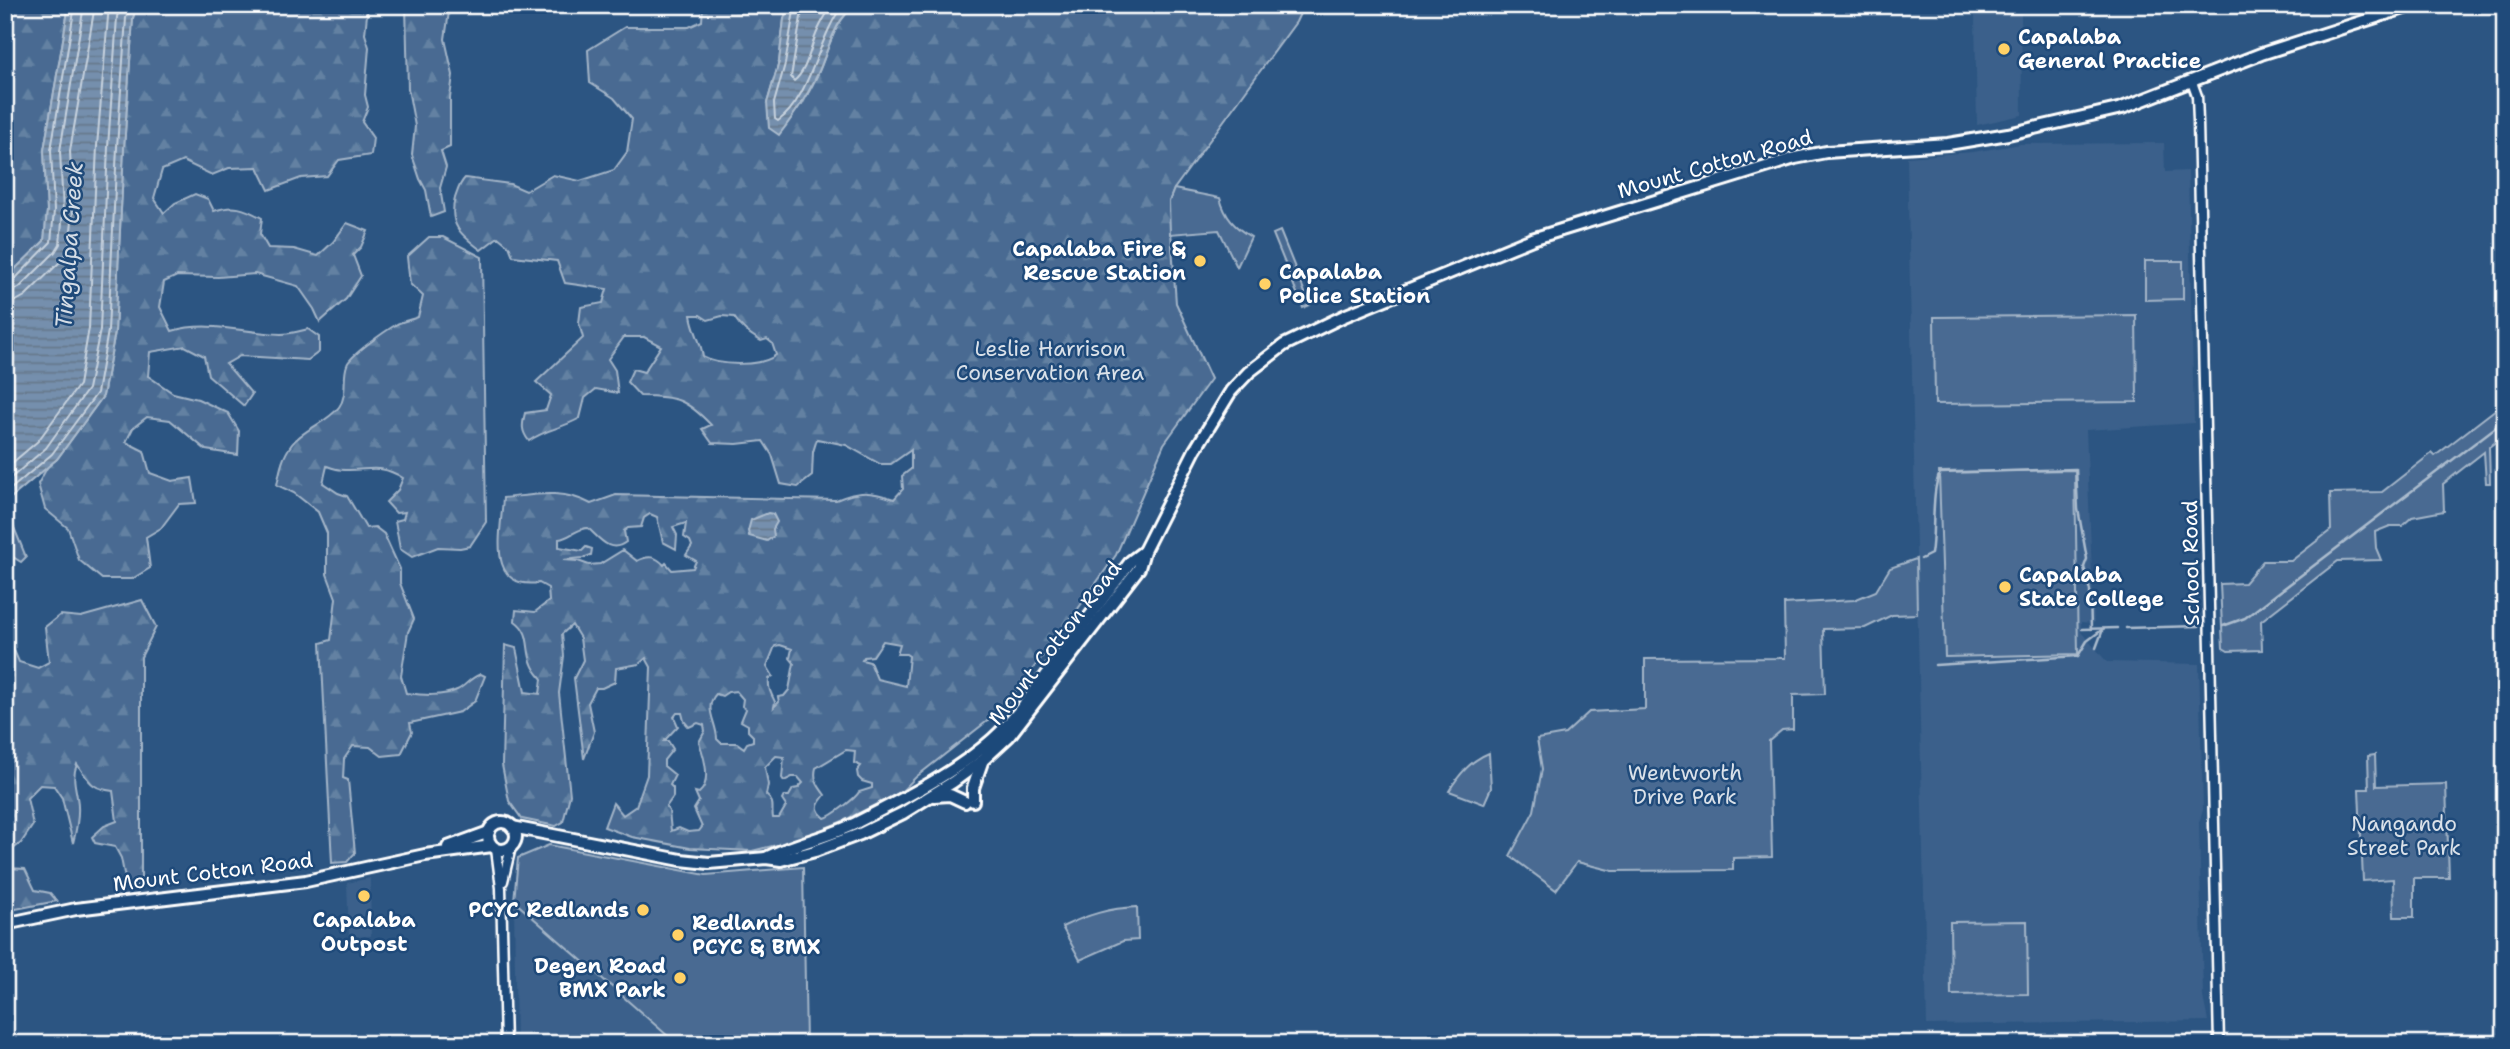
<svg xmlns="http://www.w3.org/2000/svg" width="2510" height="1049" font-family="'Shantell Sans',sans-serif">
<style>
.built{fill:#3b618b}
.forest{fill:url(#forest-firs);stroke:#a4b5c8;stroke-width:2;fill-rule:evenodd}
.green{fill:#486b92;stroke:#a4b5c8;stroke-width:2}
.water{fill:url(#water-rules);stroke:#acbcce;stroke-width:2}
.lines{fill:none;stroke-linecap:round;stroke-linejoin:round}
.shore{stroke:#c7d2de;stroke-width:2}
.stream{stroke:#acbcce;stroke-width:2.5}
.tertiary-casing{stroke:#fff;stroke-width:13}
.primary-casing{stroke:#fff;stroke-width:16}
.tertiary{stroke:#1f4a7a;stroke-width:8}
.primary{stroke:#1f4a7a;stroke-width:10}
.poi-dot{fill:#ffd166;stroke:#1f4a7a;stroke-width:2.5}
.labels{text-anchor:middle;dominant-baseline:central;stroke-width:5;stroke-linejoin:round;paint-order:stroke}
.poi-label{font-size:21px;font-weight:bold;fill:#fff;stroke:#1f4a7a;text-anchor:start}
.street-label{font-size:21px;fill:#fff;stroke:#1f4a7a}
.park-label{font-size:21px;fill:#dae1e9;stroke:#1f4a7a}
.water-label{font-size:23px;font-style:italic;fill:#d5dde6;stroke:#1f4a7a}
</style>
<defs>
<pattern id="forest-firs" width="22" height="20" patternUnits="userSpaceOnUse" patternTransform="scale(1.75)"><rect width="22" height="20" fill="#486b92"/><path d="M5 1l3.5 6h-7zM16 11l3.5 6h-7z" fill="#6381a2"/></pattern>
<pattern id="water-rules" width="6" height="5" patternUnits="userSpaceOnUse" patternTransform="scale(1.75)"><rect width="6" height="5" fill="#748fad"/><path d="M0 2.5h6" fill="none" stroke="#66788b"/></pattern>
</defs>
<rect width="100%" height="100%" fill="#2c5582"/>
<filter id="ink" filterUnits="userSpaceOnUse"><feTurbulence type="fractalNoise" baseFrequency=".0143" numOctaves="2"/><feDisplacementMap in="SourceGraphic" scale="14" xChannelSelector="R" yChannelSelector="G"/><feConvolveMatrix kernelMatrix="1 2 1 2 8 2 1 2 1" color-interpolation-filters="sRGB"/></filter>
<g filter="url(#ink)">
<!-- built -->
<g class="built">
<polygon points="2021,7 2022,115 1977,125 1975,16"/>
<polygon points="2164,143 2165,172 2188,171 2194,423 2086,430 2094,623 2081,622 2081,632 2107,662 2199,664 2203,810 2199,822 2203,997 2208,1021 1927,1025 1907,157 1973,152 2021,144"/>
<polygon points="370,878 371,936 349,937 347,883"/>
<polygon points="514,901 592,969 677,1044 516,1044"/>
</g>
<!-- forest -->
<g class="forest">
<polygon points="5,5 69,5 44,150 47,211 44,241 5,279"/>
<path d="M 137,5 L 368,5 L 365,34 L 369,47 L 365,95 L 368,107 L 362,122 L 373,138 L 371,155 L 339,160 L 327,176 L 301,178 L 269,190 L 258,167 L 229,168 L 212,175 L 183,161 L 162,170 L 154,198 L 164,213 L 175,203 L 195,194 L 208,199 L 214,211 C 234,204 244,208 262,218 L 260,234 L 268,248 L 294,249 L 318,256 L 333,242 L 347,223 L 368,231 L 361,247 L 353,255 L 361,276 L 346,299 L 320,322 L 314,309 L 298,286 L 255,274 L 218,277 L 177,276 L 164,282 L 160,307 L 172,331 C 209,320 244,333 281,334 C 290,334 300,331 308,329 L 319,337 L 319,352 L 308,360 L 240,356 L 226,364 L 252,394 L 244,406 L 208,375 L 204,356 L 185,346 L 150,352 L 148,376 L 173,393 L 198,399 L 228,413 L 239,431 L 238,455 L 206,450 L 170,420 L 147,417 L 133,428 L 126,442 L 144,451 L 150,473 L 172,481 L 192,478 L 196,503 L 179,504 L 161,528 L 146,537 L 150,568 L 132,579 L 102,579 L 79,560 L 68,528 L 45,509 L 38,484 L 48,466 L 57,459 L 103,396 L 115,332 L 124,148 L 133,18 Z"/>
<polygon points="406,5 450,5 445,39 453,75 450,98 450,147 441,151 446,167 440,188 444,212 431,217 426,190 420,179 412,155 415,126 408,89"/>
<path d="M 703,5 L 788,5 L 784,19 L 779,62 L 767,103 L 802,105 C 808,93 815,82 820,69 C 829,47 835,20 856,5 L 1304,5 L 1296,22 L 1174,189 L 1169,202 L 1176,303 L 1211,379 L 1164,444 L 1116,555 L 1063,630 L 1000,711 L 916,777 L 901,792 L 843,821 L 793,841 L 752,851 L 690,848 L 632,837 L 604,827 L 613,803 L 623,815 L 636,806 L 647,775 L 651,667 L 646,658 L 639,664 L 616,668 L 615,682 L 602,688 L 596,688 L 588,703 L 594,732 L 584,759 L 574,678 L 583,660 L 580,638 L 572,625 L 562,634 L 564,656 L 559,693 L 570,795 L 563,822 L 556,826 L 522,819 L 509,801 L 502,765 L 505,645 L 516,648 L 525,692 L 540,694 L 542,679 C 539,675 534,670 532,664 C 525,648 532,633 515,621 L 516,610 L 535,612 L 549,601 L 548,588 L 539,583 C 486,590 501,533 503,498 C 534,495 562,488 591,504 L 616,495 L 836,500 C 860,490 870,491 894,499 L 903,489 L 902,476 L 911,469 L 911,450 L 891,464 L 880,464 L 846,445 L 817,439 L 813,452 L 812,476 L 798,487 L 781,484 L 772,455 L 763,441 L 737,444 L 712,443 L 702,429 L 711,425 C 686,399 676,396 640,396 L 627,382 L 633,369 L 644,372 L 661,346 L 644,337 L 624,337 L 608,359 L 615,370 L 618,393 L 596,389 L 585,398 L 580,418 C 561,429 545,429 529,441 C 521,431 522,425 525,413 L 546,410 L 551,395 L 536,382 L 583,338 L 579,323 L 581,307 L 603,303 L 607,289 L 565,283 L 557,261 L 513,256 L 509,246 L 498,237 L 481,250 C 461,235 448,225 455,198 C 458,190 459,184 465,178 L 510,184 L 526,191 L 553,175 L 580,181 L 614,170 L 627,152 L 632,119 L 614,98 L 590,83 L 588,50 L 625,27 L 689,27 L 702,21 ZM 691,315 L 700,315 L 708,320 L 722,316 L 734,317 C 741,328 749,334 761,341 L 767,339 L 772,343 L 776,355 C 761,367 719,366 703,357 C 701,341 693,330 691,315 ZM 650,514 L 657,517 L 663,542 L 676,549 L 677,535 L 673,527 L 686,523 L 684,537 L 690,541 L 692,546 L 686,555 L 696,561 L 693,568 L 672,570 L 666,563 L 664,565 C 656,556 648,555 637,561 L 623,550 L 600,564 L 589,565 L 578,561 L 563,560 L 583,558 L 591,555 L 592,549 L 586,547 L 582,551 L 559,547 L 559,539 C 570,538 577,528 588,528 C 600,539 610,554 626,542 L 624,531 L 628,528 L 641,527 L 644,518 ZM 883,641 L 900,644 L 897,654 L 906,654 L 909,656 L 906,686 L 877,679 L 870,662 L 862,660 L 864,657 L 873,656 ZM 780,645 L 792,649 L 790,658 L 794,663 L 789,690 L 784,696 L 778,697 L 779,702 L 774,707 L 775,702 C 771,693 768,689 769,679 L 773,676 L 767,666 L 775,646 ZM 736,691 L 743,699 L 742,706 L 746,709 L 741,721 L 748,725 L 748,731 L 753,736 L 753,741 L 747,743 L 744,748 L 737,743 L 721,743 L 717,739 C 717,723 703,708 716,694 L 722,696 L 728,692 ZM 677,713 L 682,713 L 684,721 L 689,727 L 698,723 L 704,725 L 705,731 L 699,742 C 704,756 712,783 699,793 L 695,792 L 699,801 L 694,809 L 702,827 L 699,831 L 688,832 L 679,828 L 671,831 L 669,811 L 666,807 L 673,797 L 673,788 L 670,785 L 675,775 L 664,766 L 664,760 L 673,749 L 668,741 L 664,741 L 678,726 L 674,717 ZM 846,750 L 855,751 L 854,763 L 861,766 L 857,771 L 858,777 L 862,781 L 872,784 L 872,788 L 859,792 C 856,798 832,816 825,818 C 813,808 818,804 825,795 C 818,786 813,779 816,768 ZM 776,756 L 784,757 L 782,778 L 784,781 L 792,777 L 798,777 L 803,783 L 798,788 L 793,789 L 789,796 L 784,796 L 782,800 L 786,806 L 779,818 L 773,818 C 771,808 776,803 766,795 L 768,785 L 765,767 Z"/>
<path d="M 429,237 L 443,237 L 482,257 L 486,522 L 470,546 L 460,548 L 438,547 L 412,557 L 400,549 L 395,521 L 403,519 L 405,512 L 396,513 L 386,502 L 398,490 L 403,478 C 379,463 369,471 345,470 C 339,470 332,468 327,466 L 323,483 L 338,493 L 347,496 L 366,528 L 375,527 L 384,534 L 400,569 L 400,583 L 414,619 L 408,632 L 401,676 L 406,693 C 422,695 442,697 457,690 C 466,686 469,678 481,674 L 485,676 L 475,701 L 460,712 L 410,723 L 412,732 L 401,754 L 382,756 L 370,747 L 353,746 L 344,759 L 343,778 L 348,780 L 355,853 L 347,862 L 332,863 L 321,643 L 331,640 L 336,598 L 327,574 L 327,533 L 318,512 L 294,493 L 277,485 C 280,470 282,457 292,444 C 304,428 326,424 339,407 C 348,395 342,378 347,365 C 350,355 387,330 397,324 C 403,321 411,320 418,317 L 423,296 L 410,284 L 407,257 Z"/>
<polygon points="5,516 13,525 26,557 21,562 5,552"/>
<path d="M 142,600 L 156,627 L 141,657 L 141,879 L 135,889 L 127,889 L 121,858 L 115,847 L 95,843 L 92,837 L 104,826 L 117,821 L 113,791 C 90,788 90,782 77,764 C 72,777 75,784 77,797 C 80,812 77,828 73,843 L 62,798 L 54,786 L 40,785 L 27,798 L 33,825 L 21,843 L 9,852 L 7,868 L 25,869 L 35,890 L 50,893 L 57,901 L 5,911 L 5,630 L 19,662 L 38,668 L 49,662 L 45,627 L 60,615 L 81,617 Z"/>
</g>
<!-- green -->
<g class="green">
<path d="M 1174,189 L 1220,198 C 1225,217 1234,227 1251,237 L 1237,267 L 1219,230 L 1170,234 L 1169,202 Z"/>
<polygon points="1280,231 1310,305 1303,308 1273,234"/>
<polygon points="2145,261 2183,261 2183,299 2145,300"/>
<polygon points="2136,315 2137,402 1935,404 1934,317"/>
<polygon points="2505,402 2505,435 2489,447 2490,483 2486,483 2484,452 2443,484 2444,511 2412,517 2402,526 2390,526 2375,532 2376,548 2381,560 2338,561 2261,621 2262,650 2228,651 2223,648 2220,584 2244,583 2263,561 2291,561 2331,530 2330,493 2382,492 2432,453 2435,456"/>
<polygon points="2075,470 2078,654 1945,657 1939,472"/>
<polygon points="1916,559 1917,614 1892,615 1865,628 1823,629 1825,694 1793,695 1793,729 1782,730 1769,741 1772,857 1733,858 1733,870 1613,871 1577,862 1556,890 1510,856 1534,811 1542,769 1537,739 1565,734 1589,712 1645,709 1645,659 1785,658 1784,604 1854,600 1876,591 1890,568"/>
<path d="M 1489,753 L 1491,788 L 1484,804 L 1449,791 C 1459,774 1471,760 1489,753 Z"/>
<polygon points="2375,755 2376,786 2446,784 2449,878 2414,878 2414,917 2394,917 2393,879 2363,881 2359,789 2369,789 2368,756"/>
<polygon points="549,845 706,875 803,867 806,1044 677,1044 514,901 518,858"/>
<path d="M 1137,907 L 1138,940 L 1123,941 L 1080,960 L 1062,927 C 1087,915 1109,908 1137,907 Z"/>
<polygon points="2027,921 2028,994 1951,995 1950,922"/>
</g>
<!-- water -->
<g class="water">
<polygon points="69,5 137,5 133,18 124,148 115,332 103,396 57,459 5,503 5,279 44,241 47,211 44,150"/>
<path d="M 788,5 L 856,5 C 834,20 829,48 819,71 C 809,94 795,114 779,135 L 769,128 L 767,103 L 779,62 L 784,19 Z"/>
<polygon points="768,513 773,514 777,522 773,529 774,536 767,541 749,536 748,531 751,520"/>
</g>
<g class="lines">
<!-- shore -->
<g class="shore">
<path d="M 795,5 L 785,64 L 774,103 L 775,119 L 778,121 C 810,99 818,37 843,5"/>
<path d="M 803,5 L 791,77 L 794,81 C 808,70 810,46 818,30 C 822,21 827,13 832,5"/>
<polyline points="5,283 13,281 51,242 54,211 51,150 75,5"/>
<polyline points="5,292 19,288 55,252 60,244 63,211 60,151 84,5"/>
<polyline points="5,302 16,301 25,296 63,259 69,249 73,211 70,151 95,5"/>
<polyline points="5,469 38,441 79,385 89,328 97,146 109,5"/>
<polyline points="5,483 46,448 88,389 100,330 108,147 117,17 120,5"/>
<polyline points="5,494 52,454 97,393 108,331 117,147 126,18 130,5"/>
</g>
<!-- stream -->
<g class="stream">
<path d="M 1921,559 L 1931,554 C 1935,532 1931,490 1940,473 L 2076,469 L 2078,509 L 2087,559 L 2084,567 L 2090,591 L 2091,629"/>
<polyline points="2223,626 2245,618 2505,420"/>
<polyline points="2126,628 2199,626"/>
<polyline points="2082,629 2117,628"/>
<polyline points="2096,648 2102,632"/>
<polyline points="1935,665 2078,656 2087,641 2103,629"/>
</g>
<!-- tertiary casing -->
<g class="tertiary-casing">
<g id="tertiary">
<polyline points="2192,82 2197,96 2198,121 2219,1044"/>
<polyline points="496,849 501,888 505,1044"/>
<polyline points="503,881 511,847"/>
</g>
</g>
<!-- primary casing -->
<g class="primary-casing">
<g id="primary">
<polyline points="934,796 950,795 965,802"/>
<polyline points="973,801 973,788 982,762"/>
<circle cx="502" cy="836" r="14"/>
<polyline points="512,827 681,860 709,863 766,858 781,860 815,851 860,834 903,813 953,782 983,760 1009,736 1139,568 1144,551 1195,450 1231,391 1249,372 1284,345 1344,316 1532,239 1795,158 1826,152 1948,144 2008,134 2122,108 2261,54 2414,5"/>
<polyline points="448,847 489,832"/>
<path d="M 766,858 C 794,843 827,838 856,823 C 902,799 954,774 993,739 C 1015,719 1033,693 1051,669 C 1077,633 1104,597 1131,561 L 1143,552"/>
<polyline points="5,924 76,909 306,881 425,855 492,846"/>
</g>
</g>
<!-- tertiary -->
<use href="#tertiary" class="tertiary"/>
<!-- primary -->
<use href="#primary" class="primary"/>
</g>
</g>
<!-- markers -->
<g class="poi-dot">
<circle cx="2004" cy="49" r="7"/>
<circle cx="1200" cy="261" r="7"/>
<circle cx="1265" cy="284" r="7"/>
<circle cx="2005" cy="587" r="7"/>
<circle cx="364" cy="896" r="7"/>
<circle cx="643" cy="910" r="7"/>
<circle cx="678" cy="935" r="7"/>
<circle cx="680" cy="978" r="7"/>
</g>
<g class="labels">
<!-- poi labels -->
<g class="poi-label">
<text x="2018" y="37">Capalaba<tspan x="2018" dy="24">General Practice</tspan></text>
<text x="1186" y="249" text-anchor="end">Capalaba Fire &amp;<tspan x="1186" dy="24">Rescue Station</tspan></text>
<text x="1279" y="272">Capalaba<tspan x="1279" dy="24">Police Station</tspan></text>
<text x="2019" y="575">Capalaba<tspan x="2019" dy="24">State College</tspan></text>
<text x="629" y="910" text-anchor="end">PCYC Redlands</text>
<text x="364" y="920" text-anchor="middle">Capalaba<tspan x="364" dy="24">Outpost</tspan></text>
<text x="692" y="923">Redlands<tspan x="692" dy="24">PCYC &amp; BMX</tspan></text>
<text x="666" y="966" text-anchor="end">Degen Road<tspan x="666" dy="24">BMX Park</tspan></text>
</g>
<!-- street labels -->
<g class="street-label">
<text transform="translate(1715 164) rotate(-16)">Mount Cotton Road</text>
<text transform="translate(2191 563) rotate(-91)">School Road</text>
<text transform="translate(1055 643) rotate(-52)">Mount Cotton Road</text>
<text transform="translate(213 872) rotate(-7)">Mount Cotton Road</text>
</g>
<!-- park labels -->
<g class="park-label">
<text x="1050" y="349">Leslie Harrison<tspan x="1050" dy="24">Conservation Area</tspan></text>
<text x="1685" y="773">Wentworth<tspan x="1685" dy="24">Drive Park</tspan></text>
<text x="2404" y="824">Nangando<tspan x="2404" dy="24">Street Park</tspan></text>
</g>
<!-- water labels -->
<g class="water-label">
<text transform="translate(69 245) rotate(-86)">Tingalpa Creek</text>
</g>
</g>
<!-- margin -->
<rect width="2510" height="1049" fill="none" stroke="#1f4a7a" stroke-width="28"/>
<rect x="14" y="14" width="2482" height="1021" fill="none" stroke="#fff" stroke-width="2.5" filter="url(#ink)"/>
</svg>
